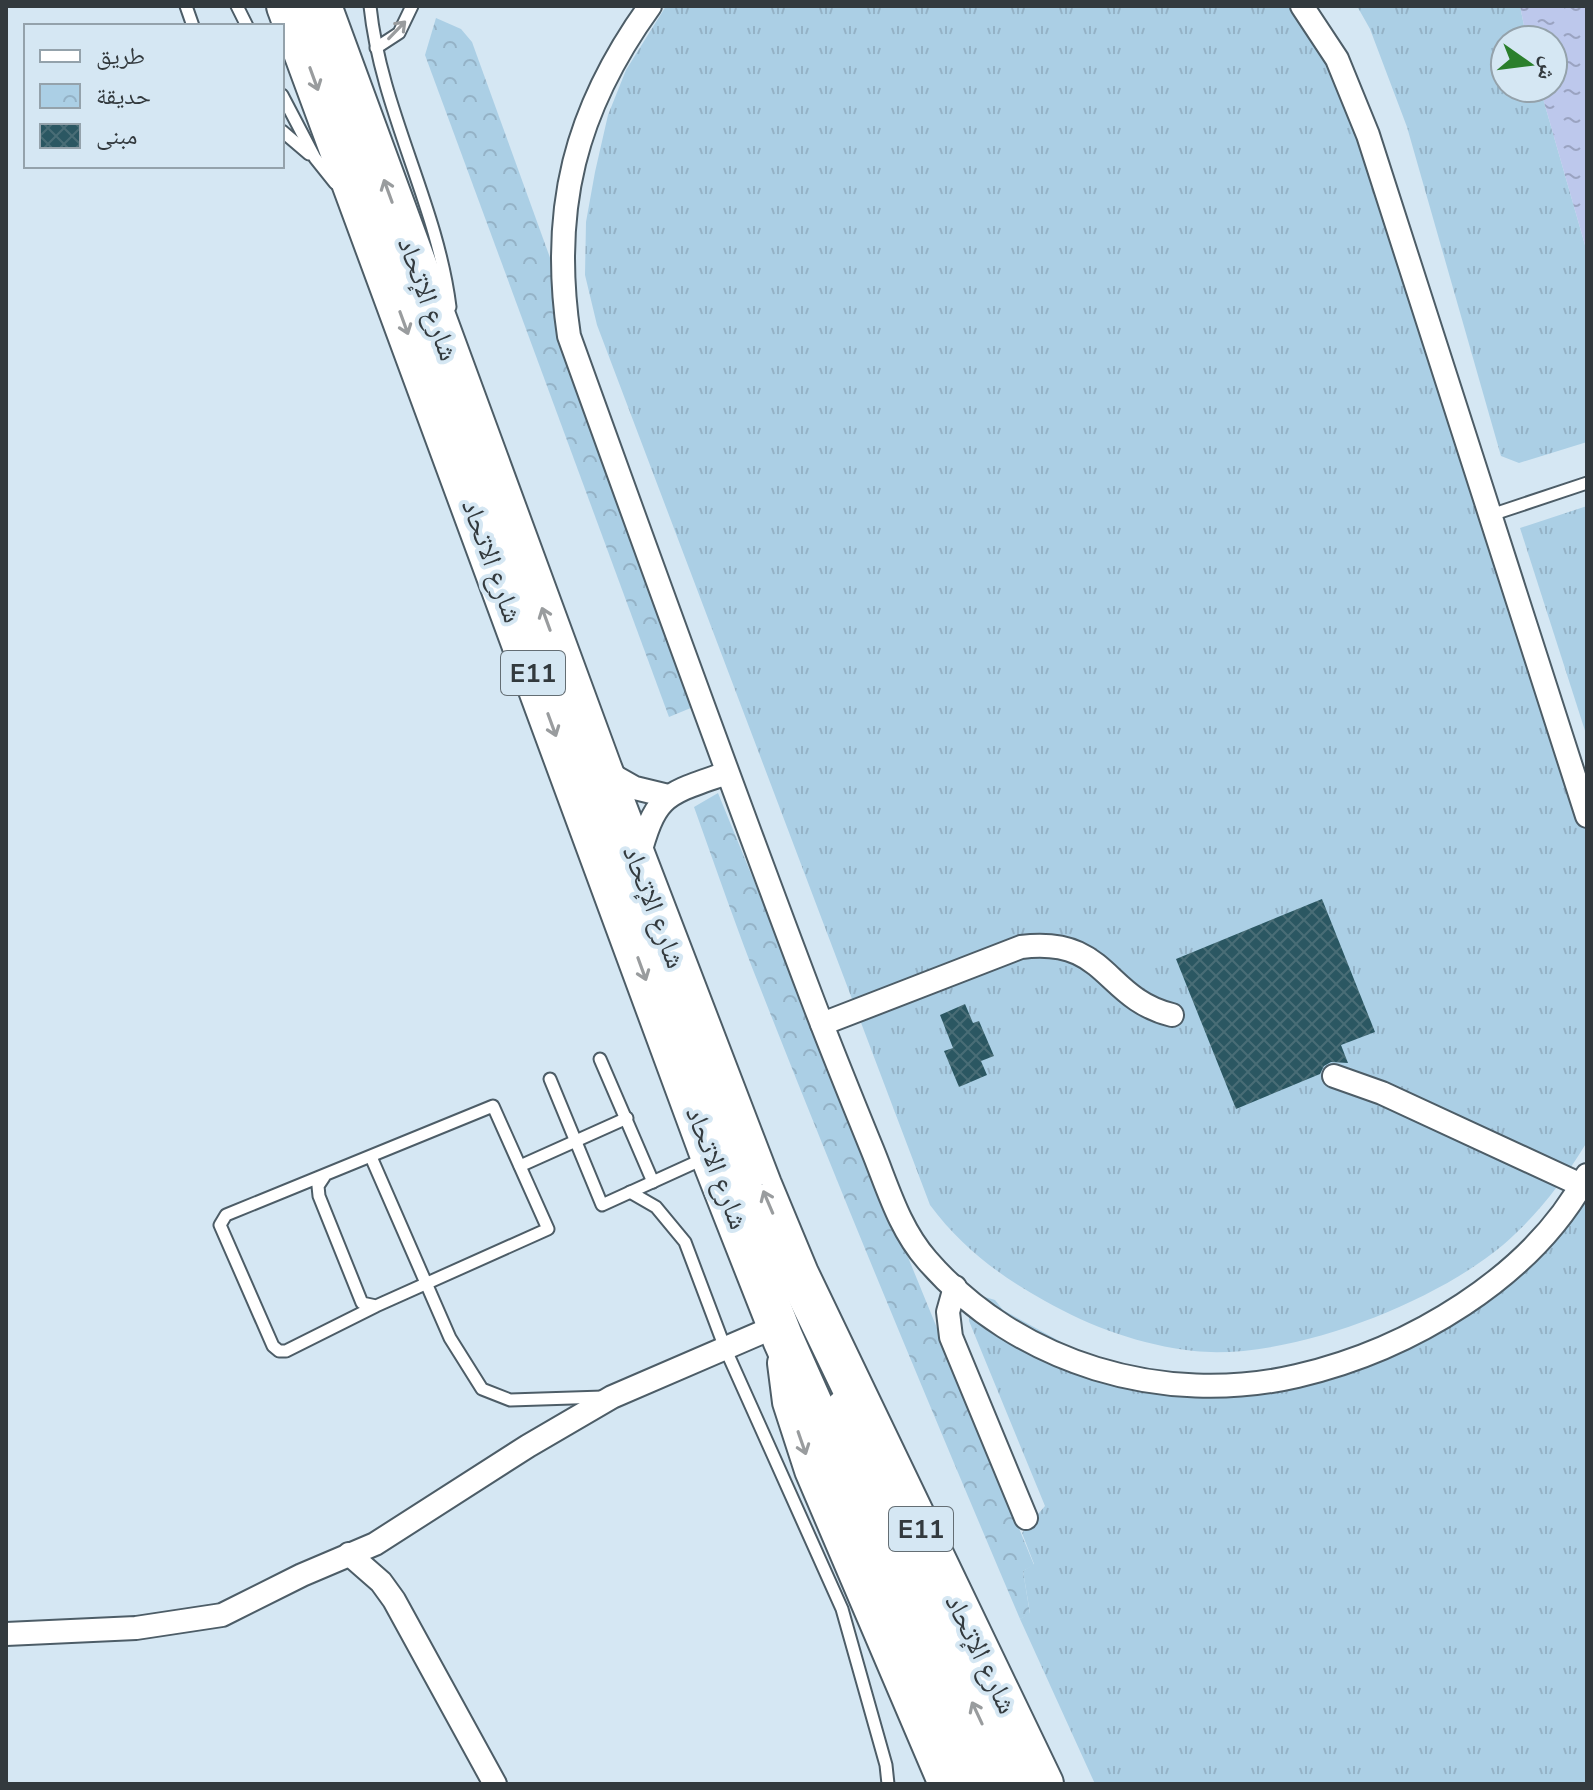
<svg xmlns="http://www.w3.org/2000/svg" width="1593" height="1790" font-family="'Nunito Sans','Noto Naskh Arabic',sans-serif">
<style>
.grass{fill:url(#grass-tufts)}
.park{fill:url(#park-crowns)}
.water{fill:url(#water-ripples)}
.building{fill:url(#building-cross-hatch)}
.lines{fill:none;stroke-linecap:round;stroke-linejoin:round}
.lane-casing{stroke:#4d5d67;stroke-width:15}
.street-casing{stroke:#4d5d67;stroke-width:26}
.primary-casing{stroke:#4d5d67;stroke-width:38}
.highway-casing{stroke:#4d5d67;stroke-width:44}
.lane{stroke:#fff;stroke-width:11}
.street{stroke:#fff;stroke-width:22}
.primary{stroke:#fff;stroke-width:34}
.highway{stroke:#fff;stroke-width:40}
.oneway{stroke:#999c9e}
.labels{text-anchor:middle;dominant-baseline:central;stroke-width:8;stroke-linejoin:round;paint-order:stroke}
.shield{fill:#d5e7f3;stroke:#646e74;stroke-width:2}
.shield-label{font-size:26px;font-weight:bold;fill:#333a3e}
.street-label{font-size:28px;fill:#333a3e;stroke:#d5e7f3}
</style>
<defs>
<pattern id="grass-tufts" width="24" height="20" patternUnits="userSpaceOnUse" patternTransform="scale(2)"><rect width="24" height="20" fill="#abcfe5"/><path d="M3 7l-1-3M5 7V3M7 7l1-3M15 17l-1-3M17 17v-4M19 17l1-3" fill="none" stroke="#94b2c6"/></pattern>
<pattern id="park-crowns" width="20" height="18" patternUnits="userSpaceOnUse" patternTransform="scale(2)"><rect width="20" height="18" fill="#abcfe5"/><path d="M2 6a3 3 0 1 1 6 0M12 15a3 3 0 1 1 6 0" fill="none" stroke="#94b2c6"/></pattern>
<pattern id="water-ripples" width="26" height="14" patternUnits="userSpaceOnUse" patternTransform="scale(2)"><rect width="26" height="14" fill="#bdc8ec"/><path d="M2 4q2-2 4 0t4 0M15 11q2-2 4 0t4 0" fill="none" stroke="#9aa3c1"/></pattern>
<pattern id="building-cross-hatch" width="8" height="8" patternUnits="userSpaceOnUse" patternTransform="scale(2)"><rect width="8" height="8" fill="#2b5762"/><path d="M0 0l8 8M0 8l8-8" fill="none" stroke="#496d76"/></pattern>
</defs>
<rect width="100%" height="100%" fill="#d5e7f3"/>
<!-- grass -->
<g class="grass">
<path d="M 666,6 L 1308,6 L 1327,36 L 1482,497 L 1587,827 L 1587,1142 C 1564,1180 1537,1216 1503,1245 C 1433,1304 1287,1361 1194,1351 C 1141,1345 1091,1327 1045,1301 C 1000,1276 961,1247 930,1205 L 597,325 L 585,275 L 586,222 L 595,172 L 608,115 L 626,70 Z"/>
<polygon points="1357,6 1520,6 1527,40 1505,40 1505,88 1540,88 1587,252 1587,442 1519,463 1501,456 1407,127 1370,29"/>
<polygon points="1587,506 1587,737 1520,528"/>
<polygon points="1587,1193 1587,1784 1095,1784 1020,1619 1030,1613 1023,1571 1034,1564 1022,1533 1045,1506 969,1321 969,1305 978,1295 995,1300 1003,1310 1074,1349 1116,1362 1191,1379 1277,1374 1438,1318"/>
</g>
<!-- park -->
<g class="park">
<polygon points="436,18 461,29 472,42 710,700 669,717 425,55"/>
<path d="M 718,793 L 1034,1565 L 1023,1571 L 1030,1614 L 1020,1619 C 931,1410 844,1201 761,990 C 737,930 716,868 694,807 Z"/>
</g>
<!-- water -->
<polygon class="water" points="1520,6 1587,6 1587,252 1540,88 1553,88 1553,40 1527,40"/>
<!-- building -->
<g class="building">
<polygon points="1322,899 1375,1032 1341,1045 1348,1063 1331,1062 1324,1066 1320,1074 1236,1109 1176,959"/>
<polygon points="965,1004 973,1023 979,1021 994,1056 981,1061 987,1075 959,1087 944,1051 953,1048 940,1015"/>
</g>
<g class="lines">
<!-- lane casing -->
<g class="lane-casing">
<g id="lane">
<polyline points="186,6 193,26"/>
<polyline points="237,6 247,26"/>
<path d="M 370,6 C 381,111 437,203 450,307"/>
<polyline points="376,48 399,33 412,6"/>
<polyline points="282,95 315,158 335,183"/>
<polyline points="282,131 309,154"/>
<polyline points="1491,515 1587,483"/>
<polyline points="600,1059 653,1182"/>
<polyline points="550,1079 602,1205 703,1159"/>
<polyline points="371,1157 450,1338 482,1389 510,1400 603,1397"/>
<polyline points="520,1166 627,1118"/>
<polyline points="324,1177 318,1186 319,1196 362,1303 376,1306 548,1229 493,1106 226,1215 220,1225 273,1346 279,1351 286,1351 376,1306"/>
<polyline points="630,1192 656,1207 685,1242 725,1348 842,1609 886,1765 888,1784"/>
</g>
</g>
<!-- street casing -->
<g class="street-casing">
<g id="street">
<path d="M 650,6 C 575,110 550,209 569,336 C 649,558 729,780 813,1001 C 832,1051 852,1100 872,1149 C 888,1188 899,1228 927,1260 C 1017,1364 1164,1407 1297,1376 C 1409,1350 1532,1278 1587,1175"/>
<polyline points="1302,6 1337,59 1368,135 1587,816"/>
<polyline points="603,770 635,788 668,796"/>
<path d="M 638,860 C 656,793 664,795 727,773"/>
<path d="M 822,1024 L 1021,947 C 1108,936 1103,998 1172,1015"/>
<polyline points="1334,1076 1382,1093 1581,1185"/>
<polyline points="955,1287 948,1312 951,1337 1026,1518"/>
<polyline points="349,1554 381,1582 394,1600 495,1784"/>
<polyline points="6,1634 136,1628 222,1615 302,1575 375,1544 528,1446 612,1397 779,1325"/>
</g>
</g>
<!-- primary casing -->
<g class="primary-casing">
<g id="primary">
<polyline points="785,1363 790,1402 812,1470 946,1784"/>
<polyline points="843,1408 935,1625 1010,1784"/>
</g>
</g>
<!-- highway casing -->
<g class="highway-casing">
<g id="highway">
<polyline points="287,6 711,1156 783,1339 981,1784"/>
<polyline points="321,6 601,768 761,1185 798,1274 1043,1784"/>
</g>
</g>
<!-- lane -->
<use href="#lane" class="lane"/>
<!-- street -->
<use href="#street" class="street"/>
<!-- primary -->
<use href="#primary" class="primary"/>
<!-- highway -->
<use href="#highway" class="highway"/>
</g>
<!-- one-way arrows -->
<defs><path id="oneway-shaft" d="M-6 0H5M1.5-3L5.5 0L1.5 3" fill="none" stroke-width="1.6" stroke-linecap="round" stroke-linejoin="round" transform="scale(2)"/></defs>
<g class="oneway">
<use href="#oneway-shaft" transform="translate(397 30) rotate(-46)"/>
<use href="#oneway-shaft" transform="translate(314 79) rotate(70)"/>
<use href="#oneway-shaft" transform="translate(388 191) rotate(-110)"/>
<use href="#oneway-shaft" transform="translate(404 323) rotate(70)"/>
<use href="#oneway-shaft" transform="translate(546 619) rotate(-110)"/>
<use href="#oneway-shaft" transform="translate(552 725) rotate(70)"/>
<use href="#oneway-shaft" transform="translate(642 969) rotate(70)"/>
<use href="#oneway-shaft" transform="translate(768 1202) rotate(-113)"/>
<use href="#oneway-shaft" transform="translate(802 1443) rotate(71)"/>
<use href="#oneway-shaft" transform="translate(977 1713) rotate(-115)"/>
</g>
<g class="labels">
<!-- shield labels -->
<g class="shield">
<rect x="501" y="651" width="64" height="44" rx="6"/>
<rect x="889" y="1507" width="64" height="44" rx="6"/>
</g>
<g class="shield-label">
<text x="533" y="673">E11</text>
<text x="921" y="1529">E11</text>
</g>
<!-- street labels -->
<g class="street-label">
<text transform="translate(428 299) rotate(70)">شارع الإتحاد</text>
<text transform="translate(492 561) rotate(70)">شارع الاتحاد</text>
<text transform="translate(654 907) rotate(69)">شارع الإتحاد</text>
<text transform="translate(717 1168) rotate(69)">شارع الاتحاد</text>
<text transform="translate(981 1654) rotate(64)">شارع الإتحاد</text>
</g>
</g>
<!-- border -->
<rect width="1593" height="1790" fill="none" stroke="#333a3e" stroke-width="16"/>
<!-- legend -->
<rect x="24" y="24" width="260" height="144" fill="#d5e7f3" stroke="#94a2ab" stroke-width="2"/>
<rect x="40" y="50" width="40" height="12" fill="#ffffff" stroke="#94a2ab" stroke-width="2"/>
<text x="96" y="64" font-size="24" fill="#333a3e">طريق</text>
<rect x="40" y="84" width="40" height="24" fill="url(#park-crowns)" stroke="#94a2ab" stroke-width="2"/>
<text x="96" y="104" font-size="24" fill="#333a3e">حديقة</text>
<rect x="40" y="124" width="40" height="24" fill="url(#building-cross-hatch)" stroke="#94a2ab" stroke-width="2"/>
<text x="96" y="144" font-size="24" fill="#333a3e">مبنى</text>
<!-- north arrow -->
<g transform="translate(1529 64) rotate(104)"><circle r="38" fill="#d5e7f3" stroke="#94a2ab" stroke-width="2"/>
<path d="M0-6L14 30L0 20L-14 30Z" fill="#2a7f2c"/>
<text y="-12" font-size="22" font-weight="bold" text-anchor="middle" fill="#333a3e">ش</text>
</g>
</svg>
